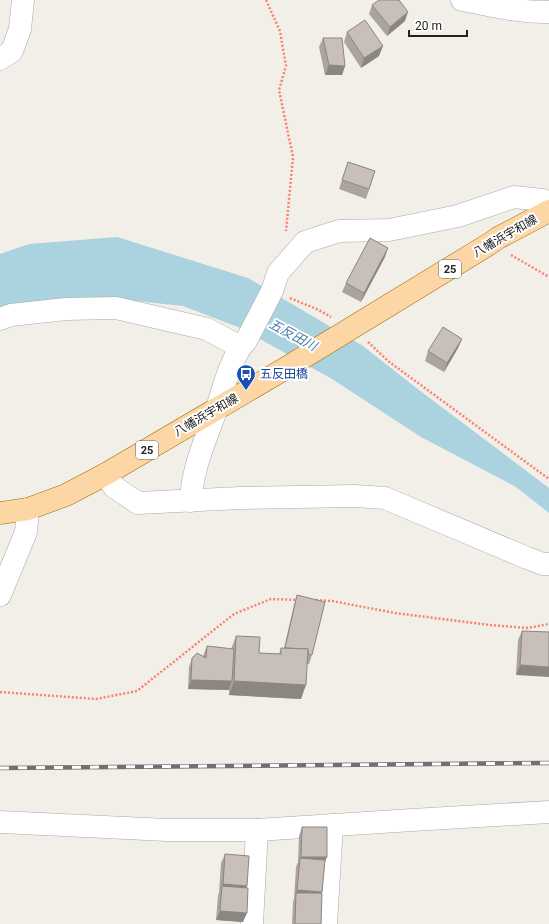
<svg xmlns="http://www.w3.org/2000/svg" width="549" height="924" font-family="Roboto,'Noto Sans JP',sans-serif">
<style>
.water{fill:#aad3df}
.lines{fill:none;stroke-linecap:round;stroke-linejoin:round}
.minor-casing{stroke:#a9a9a9;stroke-width:23}
.major-casing{stroke:#a06b00;stroke-width:23}
.path{stroke:#fa8072;stroke-width:2.5;stroke-dasharray:2 2;stroke-linecap:butt}
.minor{stroke:#fff;stroke-width:22}
.major{stroke:#fcd6a4;stroke-width:22}
.rail-casing{stroke:#707070;stroke-width:4.5}
.rail{stroke:#fff;stroke-width:3;stroke-dasharray:9;stroke-linecap:butt}
.wall{fill:#aba49e}
.shaded-wall{fill:#8b8681}
.building{fill:#c7bfb8;stroke:#8b8681}
.labels{text-anchor:middle;dominant-baseline:central;stroke-width:4;stroke-linejoin:round;paint-order:stroke}
.shield{fill:#fff;stroke:#646464;stroke-width:1}
.shield-label{font-size:11px;font-weight:bold;fill:#222}
.street-label{font-size:12px;fill:#222;stroke:#fff}
.transit-label{font-size:12px;fill:#164399;stroke:#fff;text-anchor:start}
.water-label{font-size:13px;font-style:italic;fill:#4a7aab;stroke:#fff}
</style>
<rect width="100%" height="100%" fill="#f2efe9"/>
<!-- water -->
<polygon class="water" points="117,237 248,278 363,346 415,387 549,488 549,513 516,487 421,437 332,379 238,327 183,306 107,298 57,299 0,311 0,254 29,244"/>
<g class="lines">
<!-- minor casing -->
<g class="minor-casing">
<g id="minor">
<path d="M 462,0 C 491,5 520,13 549,12"/>
<polyline points="0,59 12,51 20,29 23,0"/>
<polyline points="0,319 11,315 66,309 116,308 207,329 240,347"/>
<polyline points="106,474 114,487 138,503 240,498 355,496 385,498 527,558 543,564 549,564"/>
<path d="M 191,501 C 192,468 206,439 217,408 C 223,389 232,354 246,341 L 272,291 L 278,273 L 305,242 L 339,231 L 389,230 L 458,216 L 514,197 L 543,200 L 549,203"/>
<polyline points="0,595 26,532 28,509"/>
<polyline points="0,822 167,830 257,830 412,820 549,812"/>
<polyline points="252,924 257,830"/>
<polyline points="326,924 332,825"/>
</g>
</g>
<!-- major casing -->
<g class="major-casing">
<polyline id="major" points="0,513 28,509 66,495 106,474 286,368 491,243 498,238 549,211"/>
</g>
<!-- path -->
<g class="path">
<polyline points="266,0 280,31 286,66 279,90 293,157 286,231"/>
<polyline points="511,255 549,277"/>
<polyline points="290,298 319,310 331,317"/>
<polyline points="368,342 388,361 549,479"/>
<polyline points="316,600 332,601 395,613 490,625 527,628 549,624"/>
<polyline points="0,692 96,699 137,691 234,614 271,599 299,600"/>
</g>
<!-- minor -->
<use href="#minor" class="minor"/>
<!-- major -->
<use href="#major" class="major"/>
<!-- rail casing -->
<g class="rail-casing">
<polyline id="rail" points="0,768 549,763"/>
</g>
<!-- rail -->
<use href="#rail" class="rail"/>
</g>
<!-- wall -->
<g class="wall">
<polygon points="372,5 405,21 387,36 369,14"/>
<polygon points="347,32 379,56 361,68 344,42"/>
<polygon points="323,38 345,66 342,75 325,75 319,47"/>
<polygon points="348,162 375,171 366,199 339,189"/>
<polygon points="385,257 361,302 342,292 346,283"/>
<polygon points="462,339 458,348 444,372 425,361 428,351"/>
<polygon points="297,595 312,655 309,664 307,664 301,699 229,695 229,690 188,689 189,667 192,658 203,656 207,646 231,649 236,636 259,653 279,654 281,648 284,648 294,605"/>
<polygon points="522,631 549,632 516,675 518,640"/>
<polygon points="302,827 325,862 322,893 321,924 292,924 293,902 294,899 296,867 298,862 299,836"/>
<polygon points="225,854 246,888 243,922 216,920 218,895 219,893 221,863"/>
</g>
<!-- shaded-wall -->
<g class="shaded-wall">
<polygon points="408,12 405,21 387,36 390,27"/>
<polygon points="383,46 379,56 361,68 364,58"/>
<polygon points="329,65 345,66 342,75 325,75"/>
<polygon points="388,248 385,257 361,302 364,293"/>
<polygon points="462,339 458,348 444,372 447,363"/>
<polygon points="520,665 549,667 549,677 516,675"/>
<polygon points="191,680 232,681 229,690 188,689"/>
<polygon points="234,681 306,685 301,699 229,695"/>
<polygon points="301,857 327,857 323,867 299,863"/>
<polygon points="223,884 247,886 244,895 222,887"/>
<polygon points="297,890 322,892 319,901 296,893 294,899"/>
<polygon points="220,911 247,913 243,922 216,920"/>
</g>
<!-- building -->
<g class="building">
<polygon points="379,0 399,0 408,12 390,27 372,5"/>
<polygon points="365,20 383,46 364,58 347,32"/>
<polygon points="323,38 342,38 345,66 329,65"/>
<polygon points="348,162 375,171 369,189 342,180"/>
<polygon points="370,238 388,248 364,293 346,283"/>
<polygon points="443,327 462,339 447,363 428,351"/>
<polygon points="297,595 325,602 312,655 308,654 308,649 285,648"/>
<polygon points="522,631 549,632 549,667 520,665"/>
<polygon points="236,636 260,637 259,653 281,654 281,648 308,649 306,685 234,681"/>
<polygon points="207,646 234,649 232,681 191,680 192,658 197,653 206,658"/>
<polygon points="302,827 327,827 327,857 301,857"/>
<polygon points="225,854 249,856 247,886 223,884"/>
<polygon points="300,858 325,860 322,892 297,890"/>
<polygon points="222,886 248,888 247,913 220,911"/>
<polygon points="296,893 322,893 321,924 295,924"/>
</g>
<!-- icons -->
<defs>
<g id="bus-pin" transform="scale(1)"><path d="M0 17L-7.5 6A9.5 9.5 0 1 1 7.5 6Z" fill="#1a4fb4" stroke="#fff"/><path d="M-5-6H5V4H4V6H2V4H-2V6H-4V4H-5ZM-3.5-4V0h7V-4ZM-3.5 1.2v1.5H-2V1.2ZM2 1.2v1.5H3.5V1.2Z" fill="#fff"/></g>
</defs>
<g fill-rule="evenodd">
<use href="#bus-pin" x="246" y="374"/>
</g>
<g class="labels">
<!-- shield labels -->
<g class="shield">
<rect x="439" y="260" width="22" height="18" rx="3"/>
<rect x="136" y="441" width="22" height="18" rx="3"/>
</g>
<g class="shield-label">
<text x="450" y="269">25</text>
<text x="147" y="450">25</text>
</g>
<!-- street labels -->
<g class="street-label">
<text transform="translate(505 236) rotate(-30)">八幡浜宇和線</text>
<text transform="translate(206 415) rotate(-30)">八幡浜宇和線</text>
</g>
<!-- transit labels -->
<g class="transit-label">
<text x="260" y="374">五反田橋</text>
</g>
<!-- water labels -->
<g class="water-label">
<text transform="translate(293 335) rotate(28)">五反田川</text>
</g>
</g>
<!-- scale -->
<path d="M409 30v6h58v-6" fill="none" stroke="#222222" stroke-width="2"/>
<text x="415" y="30" font-size="12" fill="#222222" stroke="#ffffff" stroke-width="3" paint-order="stroke">20 m</text>
</svg>
